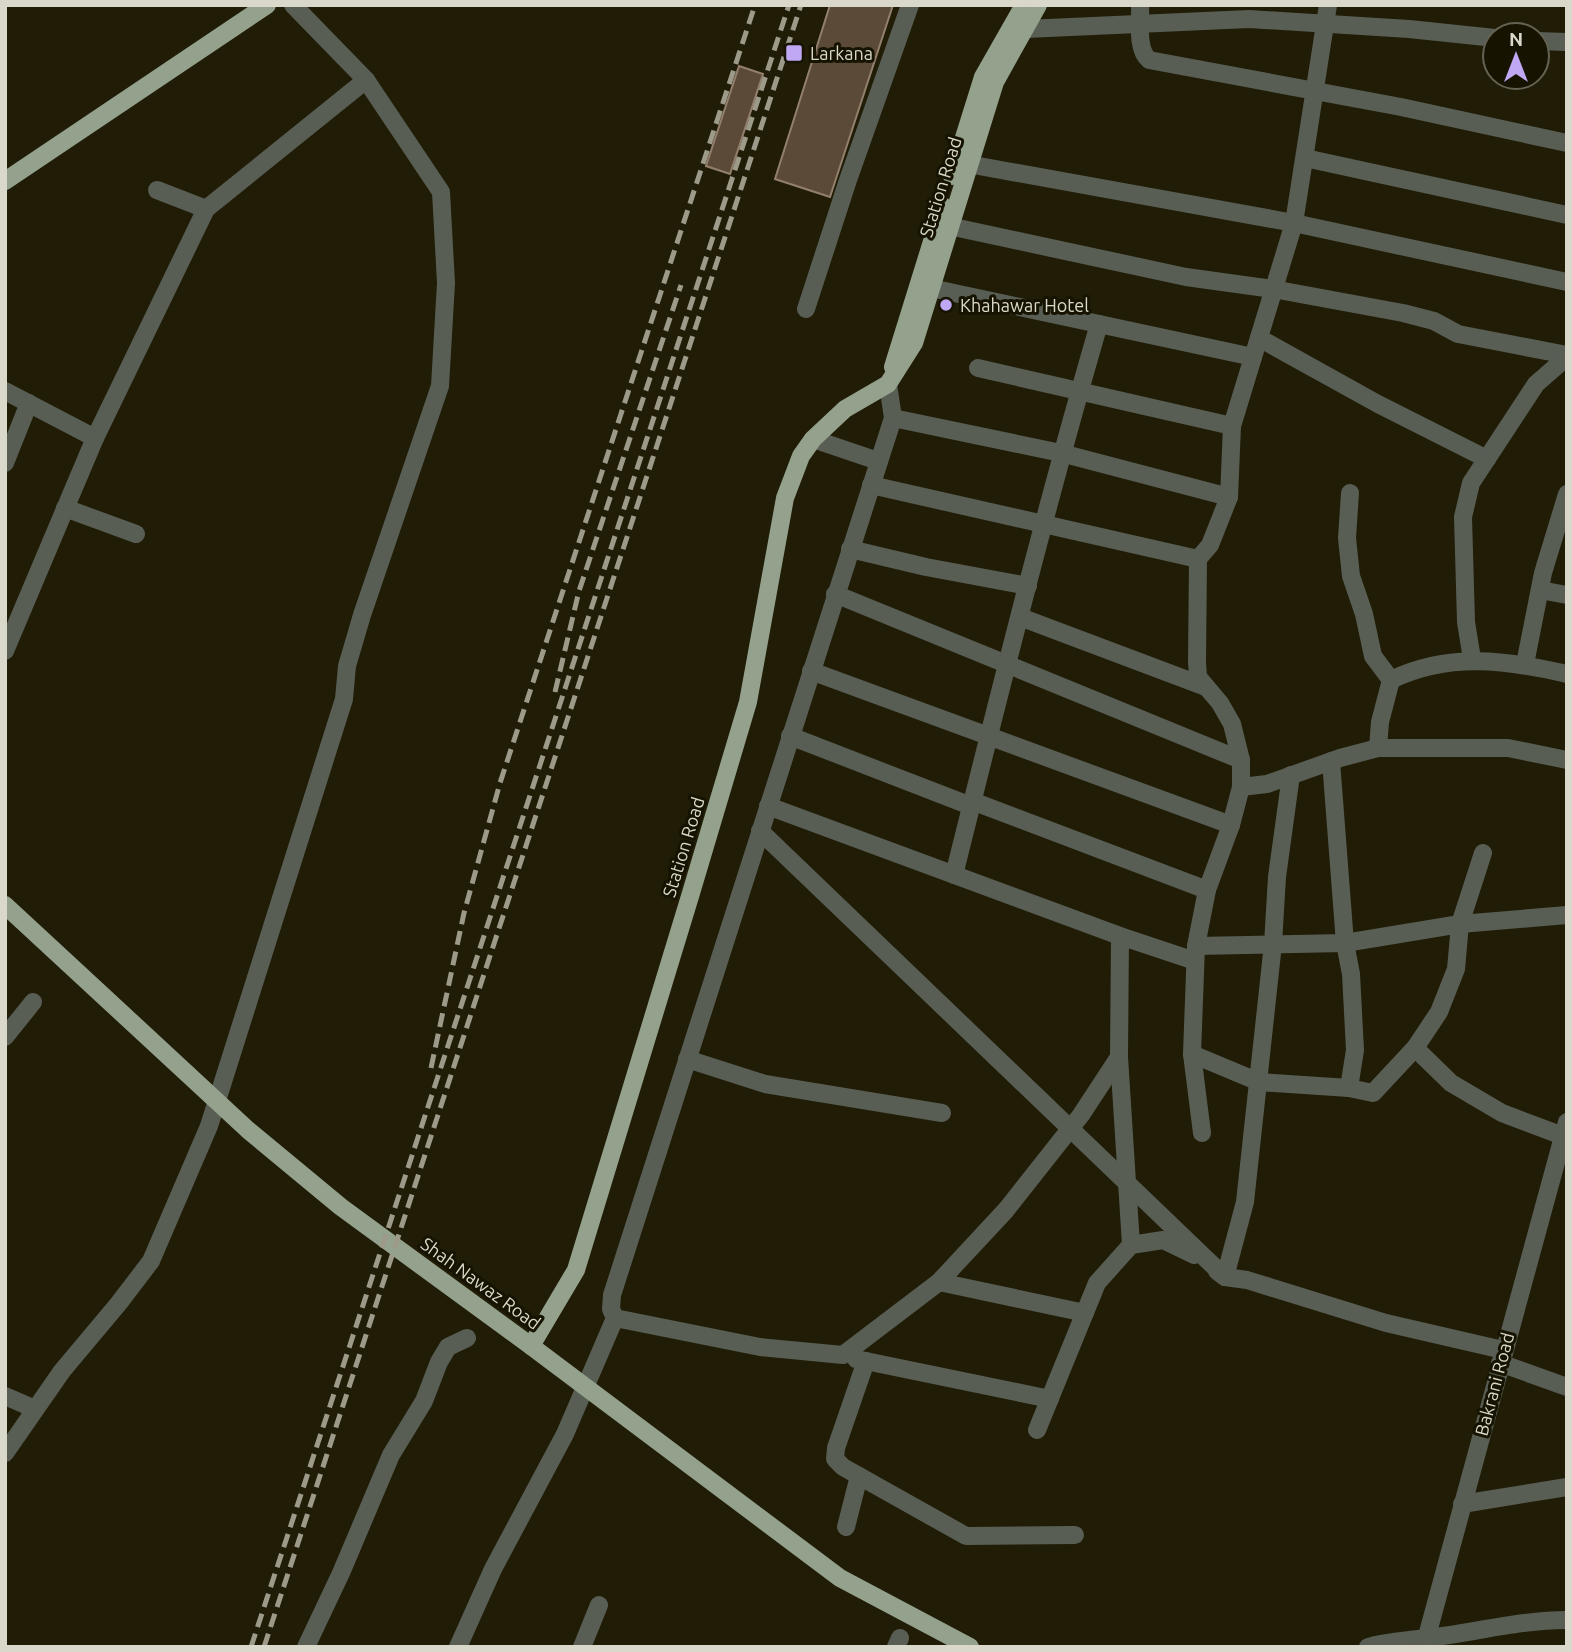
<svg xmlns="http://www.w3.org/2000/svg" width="1572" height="1652" font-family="Ubuntu,sans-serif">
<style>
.building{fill:#5b4a37;stroke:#93806c;stroke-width:2}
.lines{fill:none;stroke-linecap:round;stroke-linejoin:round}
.minor{stroke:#585e54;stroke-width:18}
.major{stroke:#94a18d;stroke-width:18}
.rail{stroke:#9d9a8a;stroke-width:5;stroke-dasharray:14 7;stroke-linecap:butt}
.poi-dot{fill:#c0a8f4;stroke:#161301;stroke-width:2.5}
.labels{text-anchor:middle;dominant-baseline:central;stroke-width:6;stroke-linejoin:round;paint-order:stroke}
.poi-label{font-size:18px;fill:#dad8cb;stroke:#161301;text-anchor:start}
.street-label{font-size:18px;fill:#dad8cb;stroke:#161301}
</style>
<rect width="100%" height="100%" fill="#201c06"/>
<!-- building -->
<g class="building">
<polygon points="830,5 893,5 830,197 775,179"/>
<polygon points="739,66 763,74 730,174 706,166"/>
</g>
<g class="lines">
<!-- minor -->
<g class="minor">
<path d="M 1140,5 C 1141,21 1136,49 1149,60 L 1401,107 L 1567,143"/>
<polyline points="1015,23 1026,29 1249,19 1409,29 1495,38"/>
<polyline points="1537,41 1567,42"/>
<polyline points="1305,158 1567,215"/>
<polyline points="968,164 1294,223 1567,282"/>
<polyline points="157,190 206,209"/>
<polyline points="949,226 1186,277 1273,289 1403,313 1434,321 1458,334 1567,355"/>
<polyline points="931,288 1253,357"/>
<polyline points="806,309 848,180 910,5"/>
<polyline points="1259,338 1378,404 1487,459"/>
<polyline points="978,368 1232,426"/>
<polyline points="888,384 893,418 612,1295 611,1309 615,1318 760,1347 843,1355 939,1282 1006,1210 1081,1115 1119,1057 1120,936"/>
<polyline points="5,391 95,438 206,209 366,80 293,5"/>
<polyline points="893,418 1061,453 1229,497"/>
<polyline points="813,439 878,461"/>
<polyline points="5,463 29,403"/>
<polyline points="871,485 1198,559"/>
<polyline points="1350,493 1347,538 1351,576 1364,614 1373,656 1391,680"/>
<polyline points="65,508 136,534"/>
<polyline points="850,549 926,567 1028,586"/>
<polyline points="1540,590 1567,595"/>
<polyline points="835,594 1241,760"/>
<polyline points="1020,617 1206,687"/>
<polyline points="5,651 95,438"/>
<polyline points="1472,659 1466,622 1463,517 1471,483 1536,384 1567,357"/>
<polyline points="1525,664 1543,573 1567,494"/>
<polyline points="811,671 1231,825"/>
<polyline points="790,736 971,806"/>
<path d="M 1378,748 L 1380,722 L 1391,680 C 1448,652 1507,660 1567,674"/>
<polyline points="1331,761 1345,943 1351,974 1355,1050 1349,1088"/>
<polyline points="1241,787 1267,784 1340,758 1378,748 1508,748 1567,760"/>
<polyline points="972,801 1207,890"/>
<polyline points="768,806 1120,936 1195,961"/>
<polyline points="760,831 1225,1277 1245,1202 1273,944 1277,877 1291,775"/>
<path d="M 954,875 C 1000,691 1046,506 1099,324"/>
<polyline points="1196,946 1345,943 1460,924 1567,915"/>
<polyline points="5,1037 33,1002"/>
<polyline points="1415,1048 1451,1083 1502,1113 1563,1136"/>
<polyline points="1192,1054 1259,1082 1349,1088 1373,1093 1415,1048 1439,1012 1456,969 1460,924 1483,853"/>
<polyline points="1119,1057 1131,1245"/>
<polyline points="687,1059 765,1084 942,1113"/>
<polyline points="1202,1133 1192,1054 1196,946 1207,890 1231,825 1241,787 1241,760 1232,724 1220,703 1198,677 1197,662 1198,559 1210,545 1229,497 1232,426 1294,223 1328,5"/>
<polyline points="1217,1271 1225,1277 1247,1280 1386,1323 1503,1350"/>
<polyline points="939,1282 1085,1313"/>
<polyline points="856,1359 1050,1399"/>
<polyline points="866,1361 836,1448 835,1459 843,1467 966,1536 1075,1535"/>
<polyline points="1500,1363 1567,1387"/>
<polyline points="5,1396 35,1409"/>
<polyline points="1037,1430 1097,1283 1131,1245 1163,1240 1194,1255"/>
<polyline points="5,1453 62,1371 119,1303 151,1261 209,1126 344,699 347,666 362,615 440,386 446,283 441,192 366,80"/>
<polyline points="1462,1504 1567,1487"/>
<polyline points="846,1527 859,1476"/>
<polyline points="306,1647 341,1573 391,1455 424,1401 439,1362 448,1347 467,1338"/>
<polyline points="458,1647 493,1569 565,1434 615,1318"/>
<polyline points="582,1647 599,1605"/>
<polyline points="896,1647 900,1638"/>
<path d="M 1368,1647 C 1388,1641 1406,1641 1427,1638 C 1473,1633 1519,1620 1567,1620"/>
<polyline points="1424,1647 1567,1122"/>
</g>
<!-- major -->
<g class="major">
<polyline points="952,176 983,77 1024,5"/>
<polyline points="5,181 267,5"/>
<polyline points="893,367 943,206"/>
<polyline points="5,905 248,1130 341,1207 531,1346 840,1578 970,1647"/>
<polyline points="531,1346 576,1270 691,893 748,702 785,498 801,456 813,439 845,409 888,384 914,343 995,82 1038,5"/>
</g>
<!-- rail -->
<g class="rail">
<polyline points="555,692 579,591 681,285"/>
<polyline points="431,1068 464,913 500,783 755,5"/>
<polyline points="251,1647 789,5"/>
<polyline points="264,1647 801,5"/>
</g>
</g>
<!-- markers -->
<g class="poi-dot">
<rect x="785" y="44" width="18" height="18" rx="3.5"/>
<circle cx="946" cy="305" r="7"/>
</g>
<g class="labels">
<!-- poi labels -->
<g class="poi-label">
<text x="810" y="53">Larkana</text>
<text x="960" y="305">Khahawar Hotel</text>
</g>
<!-- street labels -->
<g class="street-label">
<text transform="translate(940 187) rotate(-73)">Station Road</text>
<text transform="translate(683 847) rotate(-73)">Station Road</text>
<text transform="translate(481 1283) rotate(36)">Shah Nawaz Road</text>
<text transform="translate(1494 1384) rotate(-75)">Bakrani Road</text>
</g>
</g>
<!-- border -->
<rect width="1572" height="1652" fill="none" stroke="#dad8cb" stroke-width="14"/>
<!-- north arrow -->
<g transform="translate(1516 56)"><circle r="33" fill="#161301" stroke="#646252" stroke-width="2"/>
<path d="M0-5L12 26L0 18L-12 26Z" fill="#c0a8f4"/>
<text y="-10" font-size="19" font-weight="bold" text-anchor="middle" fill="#dad8cb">N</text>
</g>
</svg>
